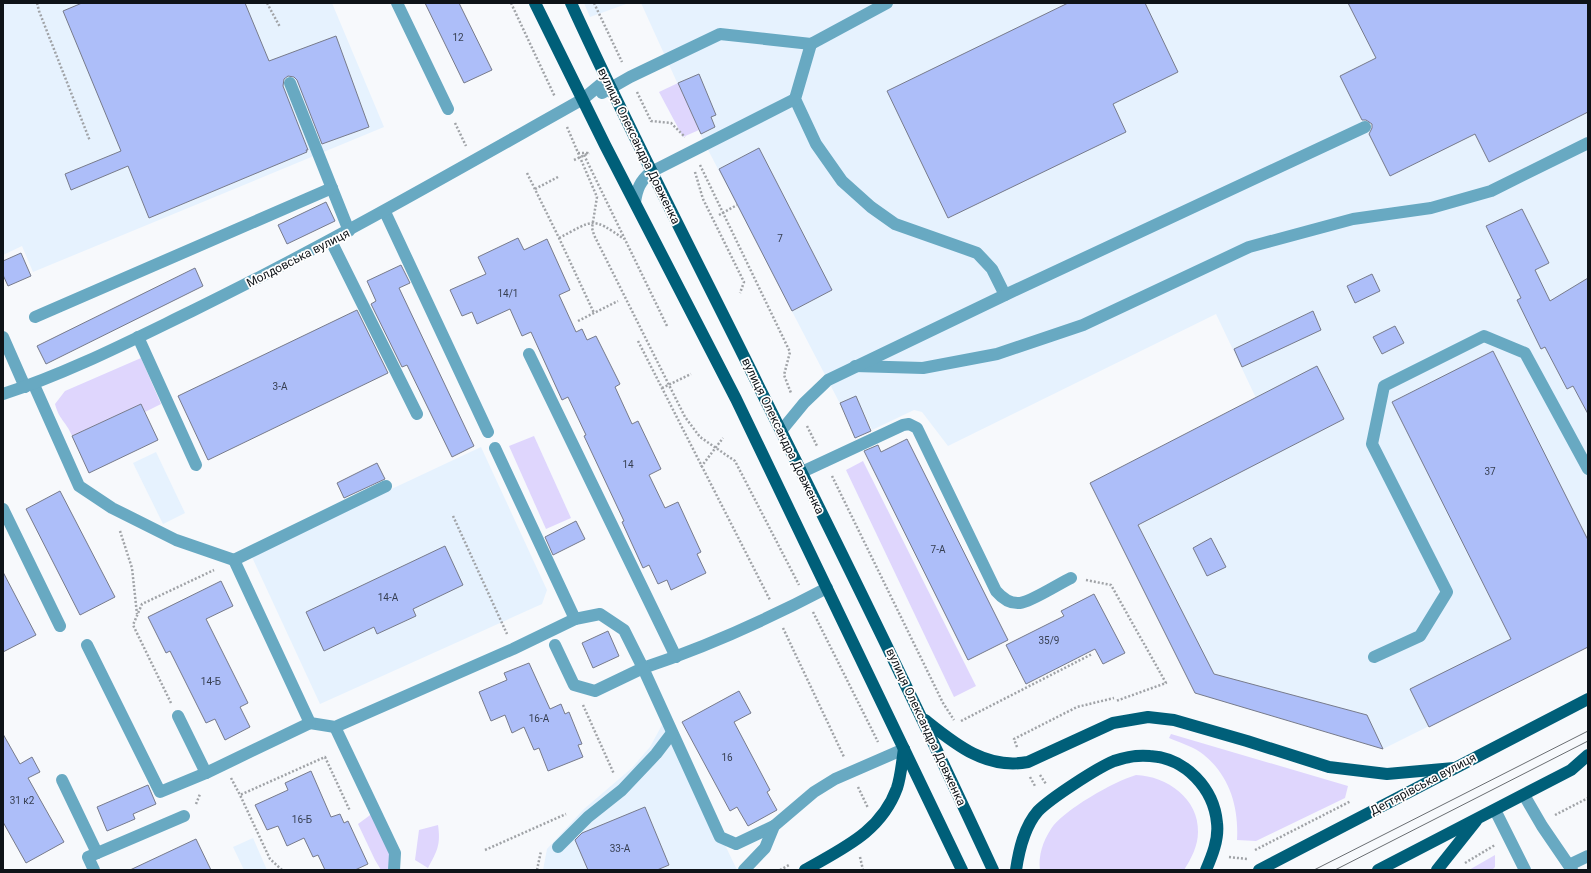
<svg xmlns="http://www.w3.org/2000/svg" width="1591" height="873" font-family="Roboto,sans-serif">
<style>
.built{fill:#e6f2fe}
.green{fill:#dfd6fd}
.building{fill:#adbef9;stroke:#777b8b}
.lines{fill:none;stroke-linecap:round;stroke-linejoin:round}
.path{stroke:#a0a3a7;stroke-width:2.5;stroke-dasharray:2 2;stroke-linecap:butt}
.minor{stroke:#68a9c2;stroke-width:12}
.major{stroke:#005f79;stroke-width:12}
.tram{stroke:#6a6e72;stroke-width:1}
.labels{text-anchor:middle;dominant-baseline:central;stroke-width:3.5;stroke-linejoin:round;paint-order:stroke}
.number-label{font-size:10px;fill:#363e50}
.street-label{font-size:12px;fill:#0e1318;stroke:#fff}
</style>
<rect width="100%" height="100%" fill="#f7f9fc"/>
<!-- built -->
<g class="built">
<polygon points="3,3 332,3 384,127 33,272 22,246 3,255"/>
<polygon points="584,3 629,3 590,17"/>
<polygon points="641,3 1588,3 1588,647 1383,749 1195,693 1090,483 1256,398 1216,314 948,446 922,412 914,410 872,430 864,413 849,421 705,144"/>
<polygon points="481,447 547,590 542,604 320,704 251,555"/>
<polygon points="156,452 185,513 163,524 133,463"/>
<polygon points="662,725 680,751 737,870 543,870 547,849 584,809 632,768 650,747"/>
<polygon points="253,838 267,870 244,870 233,847"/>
</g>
<!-- green -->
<g class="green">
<polygon points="678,83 699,130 683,137 659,92"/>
<path d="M 141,358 L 161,404 L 145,412 L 141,404 L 72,436 C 66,421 59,420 55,404 L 65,391 Z"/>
<polygon points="534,436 571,518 546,529 509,446"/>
<polygon points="863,461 976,686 954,697 846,470"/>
<path d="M 1171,734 L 1348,786 L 1345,798 L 1256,841 L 1237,840 C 1239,806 1229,773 1200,752 C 1191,746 1178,742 1169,738 Z"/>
<path d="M 1136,775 C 1167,776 1199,799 1198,832 C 1198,846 1191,859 1184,870 L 1040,870 C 1038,856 1043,841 1051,829 C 1063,810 1115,781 1136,775 Z"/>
<polygon points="373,813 390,851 389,870 381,870 375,860 358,824"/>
<path d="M 438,825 C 441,845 437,851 428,868 L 415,860 L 419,830 Z"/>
<polygon points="1495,855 1495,867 1492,870 1469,870"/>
</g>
<!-- building -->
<g class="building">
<polygon points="82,3 245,3 269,61 336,36 369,127 322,144 297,80 294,77 288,76 284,79 283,86 308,150 306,150 307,152 149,218 128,166 71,190 65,174 121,151 63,11"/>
<polygon points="425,3 459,3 492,70 464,83"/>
<polygon points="1068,3 1145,3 1178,72 1113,104 1126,132 948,218 887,91"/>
<polygon points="1348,3 1588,3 1588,112 1489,162 1475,134 1390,176 1369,134 1372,128 1372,124 1366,120 1362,120 1340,76 1376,58"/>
<polygon points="699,74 716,115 711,117 715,127 701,134 678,83"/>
<polygon points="759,148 832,290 792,311 719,169"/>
<polygon points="326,202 335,221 287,244 278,225"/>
<polygon points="1522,209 1549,263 1535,270 1550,301 1588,278 1588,414 1573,386 1567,389 1545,347 1541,349 1517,300 1521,298 1486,226"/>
<polygon points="518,238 524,250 547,239 570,290 559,295 576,332 582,329 587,340 596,336 620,384 615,387 632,424 638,421 661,469 649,475 665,508 678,502 701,552 697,554 706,573 671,590 667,580 658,584 649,565 643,568 622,522 624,521 584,436 586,435 568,397 562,400 531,332 522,336 510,309 477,324 472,312 462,316 450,290 486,274 478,257"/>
<polygon points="21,253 31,276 8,286 3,275 3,261"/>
<polygon points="401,265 410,283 399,288 474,446 452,457 407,365 402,367 371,304 376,301 367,281"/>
<polygon points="195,268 203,286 46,364 37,346"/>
<polygon points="1372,274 1380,291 1355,303 1347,286"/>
<polygon points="357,310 388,373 208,460 178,396"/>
<polygon points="1313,311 1321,330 1242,367 1234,349"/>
<polygon points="1395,326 1404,343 1382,354 1373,337"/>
<polygon points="1493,351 1588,540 1588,647 1429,727 1410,689 1511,639 1392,402"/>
<polygon points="1317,366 1344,419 1138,525 1214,674 1367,715 1383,749 1195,693 1090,483"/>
<polygon points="856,396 871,431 855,438 840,403"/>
<polygon points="141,404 158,440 89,473 72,436"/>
<polygon points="907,439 1008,640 968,660 864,451 878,445 881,452"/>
<polygon points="377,463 385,479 344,498 337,483"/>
<polygon points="60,491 115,597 80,615 26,509"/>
<polygon points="576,521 585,539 553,555 545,537"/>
<polygon points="1211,538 1226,567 1207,576 1193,548"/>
<polygon points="445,546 463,585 413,609 416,616 377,634 374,627 324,651 306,612"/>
<polygon points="3,572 36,635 3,652"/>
<polygon points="221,581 233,606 206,619 248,703 240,707 250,727 225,740 215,719 206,723 170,651 166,653 148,617"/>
<polygon points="1094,594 1125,653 1103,664 1095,649 1026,684 1006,645 1064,616 1061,611"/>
<polygon points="608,631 619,656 593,668 582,643"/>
<polygon points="529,663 550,709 561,704 565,714 569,712 582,744 578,745 583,757 548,771 539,748 534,750 524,727 512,733 505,715 491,721 479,692 507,680 504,673"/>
<polygon points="739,691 751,713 734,722 770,790 767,792 777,810 748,826 737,807 730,811 682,722"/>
<polygon points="3,734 20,764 32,757 40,772 28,778 64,842 26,863 3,822"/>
<polygon points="311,771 331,817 340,814 344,823 348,821 368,864 355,870 325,870 318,855 313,857 304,838 287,846 278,826 267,830 255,805 288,790 285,783"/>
<polygon points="148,785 156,804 133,814 135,819 107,831 97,807"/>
<polygon points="645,807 669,865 657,870 588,870 575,840 582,833"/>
<polygon points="196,839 211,870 130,870"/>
</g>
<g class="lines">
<!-- path -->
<g class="path">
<polyline points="37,3 39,11 90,141"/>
<polyline points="267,3 280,27"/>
<polyline points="511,3 555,97"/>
<polyline points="594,3 622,62"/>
<polyline points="637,92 651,121 671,123 685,137"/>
<polyline points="455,123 466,146"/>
<polyline points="567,127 597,197 592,228 594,235 685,417 700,437 735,461 799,585"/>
<polyline points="578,153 588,153"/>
<polyline points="584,155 667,326"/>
<polyline points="574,160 589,153"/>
<polyline points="700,165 790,352 784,375 791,393"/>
<polyline points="695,172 703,199 744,282 740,293"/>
<polyline points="527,173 559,238 594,313"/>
<polyline points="535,189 558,177"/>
<polyline points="719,215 737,205"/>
<path d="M 559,238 C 594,220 591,216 624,239"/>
<polyline points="578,321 618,301"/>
<polyline points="638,341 770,600"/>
<polyline points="662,388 691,374"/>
<polyline points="807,426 817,446"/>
<polyline points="701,467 723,438"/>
<polyline points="832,476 943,703 954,720"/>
<polyline points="453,516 507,634"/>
<polyline points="120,531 132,568 137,614"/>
<polyline points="1086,580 1111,585 1166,683 1116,701"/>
<polyline points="813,612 878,742"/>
<polyline points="783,628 844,757"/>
<polyline points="171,703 133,625 142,604 214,570"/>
<polyline points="583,705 614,774"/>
<polyline points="961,721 1092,654"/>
<polyline points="1017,747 1014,739 1077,707 1114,698"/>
<polyline points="1040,775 1046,784"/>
<polyline points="1030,777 1035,786"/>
<polyline points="231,778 240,795"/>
<polyline points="858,787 868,808"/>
<polyline points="196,804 200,794"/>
<polyline points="1555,815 1588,798"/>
<polyline points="485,850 566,814"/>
<polyline points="1255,850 1351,801"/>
<polyline points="860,857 863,870"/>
<polyline points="1229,857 1247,859"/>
<polyline points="1465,863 1495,845"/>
<polyline points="282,870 270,859 240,795 325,757 350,811"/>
<polyline points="537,870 541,851"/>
<polyline points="780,870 789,865"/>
</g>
<!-- minor -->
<g class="minor">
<polyline points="397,3 448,109"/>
<polyline points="811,44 795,99 816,144 842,181 871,207 895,224 977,253 992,269 1005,295"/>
<polyline points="290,83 349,231"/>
<polyline points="602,93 630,77 720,34 811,44 887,3"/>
<path d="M 635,202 C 637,189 640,181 651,172 L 795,99"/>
<polyline points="385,212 488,432"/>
<polyline points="331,241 417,414"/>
<polyline points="35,317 332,188"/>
<polyline points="3,337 25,387"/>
<polyline points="138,337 196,465"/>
<polyline points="529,354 676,657"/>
<polyline points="855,366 923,368 997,354 1083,325 1249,247 1353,219 1431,208 1491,191 1588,143"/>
<path d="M 34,385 L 79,486 L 112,508 L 176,540 L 234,560 L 310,723 L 335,727 L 513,649 L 575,619 L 600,614 L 624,630 L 643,668 C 706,647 768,619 827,588"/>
<path d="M 3,394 C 68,373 130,341 192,311 C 325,246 453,172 583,99 L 606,80"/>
<polyline points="781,431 804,403 828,380 1005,295 1365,127"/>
<polyline points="495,448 575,619"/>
<path d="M 802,472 L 903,425 L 909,424 L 917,428 L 996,591 C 1002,598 1010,604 1020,603 C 1031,602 1060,583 1071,578"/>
<polyline points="3,509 60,626"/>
<polyline points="234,560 386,486"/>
<polyline points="87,645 160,792 206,773"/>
<polyline points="555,645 574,685 595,691 643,668 720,837 736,844 774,826"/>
<polyline points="1374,657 1420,636 1447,592 1372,444 1384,386 1484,336 1525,353 1588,469"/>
<polyline points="178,716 206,773 310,723"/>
<polyline points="335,727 395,853 394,870"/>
<polyline points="62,780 97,853"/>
<polyline points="1524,795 1542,826 1572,870"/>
<polyline points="1495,810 1525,870"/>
<polyline points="558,847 588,817 622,790 656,754 672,733"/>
<polyline points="1569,865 1588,856"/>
<polyline points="94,870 88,857 184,816"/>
<polyline points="744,870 765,848 774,826 814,792 835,779 904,749"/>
</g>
<!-- major -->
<g class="major">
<polyline points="535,3 605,145 736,399 962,870"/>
<path d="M 571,3 C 632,137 700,267 765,399 C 843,555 920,712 993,870"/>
<path d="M 925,720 C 955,744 986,770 1028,762 L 1113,723 L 1148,717 L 1174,720 L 1247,741 L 1329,767 L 1387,774 L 1454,768"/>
<path d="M 805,870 C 843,848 881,832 897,788 C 901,776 902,761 904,749"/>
<path d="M 1016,870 C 1019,850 1024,827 1038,811 C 1051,798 1097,768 1114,761 C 1125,757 1139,755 1150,756 C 1186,758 1214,789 1217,823 C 1219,839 1212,856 1206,870"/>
<polyline points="1259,870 1588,699"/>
<polyline points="1378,870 1571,770 1588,755"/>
<polyline points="1437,870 1476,821"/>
</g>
<!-- tram -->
<g class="tram">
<polyline points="1314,870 1588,731"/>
<polyline points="1335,870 1588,741"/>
</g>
</g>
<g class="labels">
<!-- number labels -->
<g class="number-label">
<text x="458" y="37">12</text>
<text x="780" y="238">7</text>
<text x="508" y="293">14/1</text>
<text x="280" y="386">3-А</text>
<text x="628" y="464">14</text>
<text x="1490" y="471">37</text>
<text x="938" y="549">7-А</text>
<text x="388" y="597">14-А</text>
<text x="1049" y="640">35/9</text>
<text x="211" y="681">14-Б</text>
<text x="539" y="718">16-А</text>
<text x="727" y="757">16</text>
<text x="22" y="800">31 к2</text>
<text x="302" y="819">16-Б</text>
<text x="620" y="848">33-А</text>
</g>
<!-- street labels -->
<g class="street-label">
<text transform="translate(639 146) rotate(64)">вулиця Олександра Довженка</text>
<text transform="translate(298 258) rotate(-27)">Молдовська вулиця</text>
<text transform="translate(783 436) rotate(64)">вулиця Олександра Довженка</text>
<text transform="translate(926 727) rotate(65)">вулиця Олександра Довженка</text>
<text transform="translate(1423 784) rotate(-28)">Дегтярівська вулиця</text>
</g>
</g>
<!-- border -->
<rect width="1591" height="873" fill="none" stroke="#0e1318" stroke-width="8"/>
</svg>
